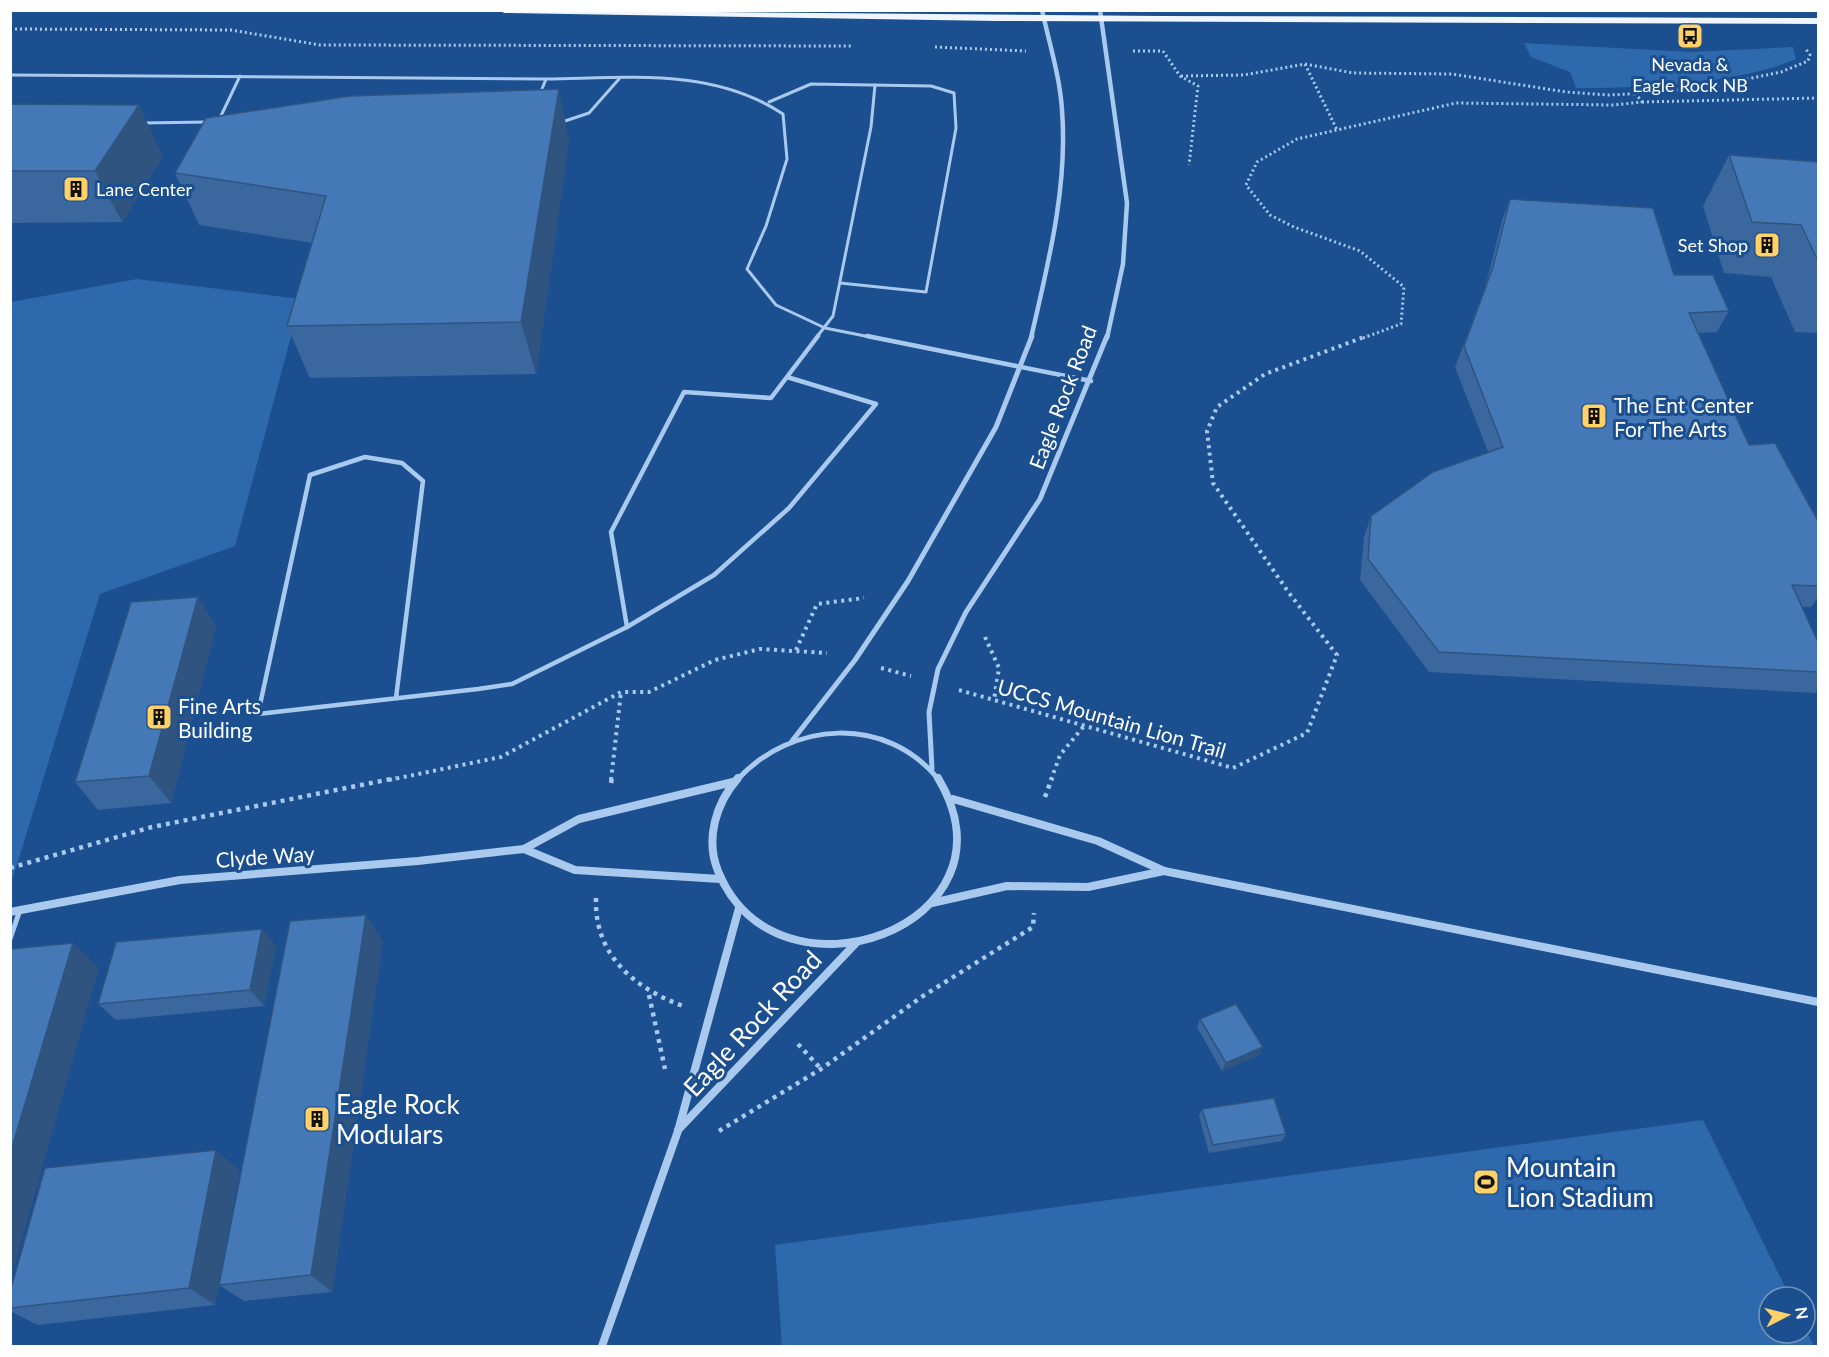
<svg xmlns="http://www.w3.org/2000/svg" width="1829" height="1357" font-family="Lato,sans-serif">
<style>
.green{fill:#2e69ad}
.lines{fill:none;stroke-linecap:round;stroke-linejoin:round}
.path-far2{stroke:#a9c9ee;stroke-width:3;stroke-dasharray:2 3;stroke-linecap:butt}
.path-far1{stroke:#a9c9ee;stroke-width:4;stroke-dasharray:3 4.5;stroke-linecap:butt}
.path{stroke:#a9c9ee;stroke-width:4.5;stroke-dasharray:4 5;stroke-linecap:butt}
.service-far2{stroke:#a9c9ee;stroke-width:3}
.service-far1{stroke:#a9c9ee;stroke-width:4.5}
.service{stroke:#a9c9ee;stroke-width:5}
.minor-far2{stroke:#a9c9ee;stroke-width:4.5}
.minor-far1{stroke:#a9c9ee;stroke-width:5}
.minor{stroke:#a9c9ee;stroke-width:8}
.primary{fill:#f0f6ff;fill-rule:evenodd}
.wall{fill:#3a679d}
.shaded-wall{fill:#305480}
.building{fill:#4478b7;stroke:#305480;stroke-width:1.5}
.labels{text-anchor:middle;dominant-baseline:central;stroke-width:6;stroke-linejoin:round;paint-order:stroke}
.far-poi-label{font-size:18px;fill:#fff;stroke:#1b4f8f}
.street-label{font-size:21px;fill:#fff;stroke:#1b4f8f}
.poi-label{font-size:21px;fill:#fff;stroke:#1b4f8f;text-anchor:start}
.near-street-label{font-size:26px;fill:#fff;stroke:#1b4f8f}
.near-poi-label{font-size:26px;fill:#fff;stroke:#1b4f8f;text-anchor:start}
</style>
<rect width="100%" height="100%" fill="#1b4f8f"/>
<!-- green -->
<g class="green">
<path d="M 1524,43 L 1691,52 L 1793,47 L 1796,59 C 1739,84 1639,88 1576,88 L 1570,72 L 1531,57 Z"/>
<polygon points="137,279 301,299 235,546 100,594 11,884 11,302"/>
<polygon points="1703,1120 1790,1297 1769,1297 1769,1333 1805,1333 1805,1328 1814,1346 782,1346 775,1245"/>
</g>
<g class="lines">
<!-- path-far2 -->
<g class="path-far2">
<polyline points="10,29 231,30 320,45 852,46"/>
<polyline points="935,47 1026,51"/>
<polyline points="1133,51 1163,51 1180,76 1198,86 1189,165"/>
<polyline points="1305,64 1353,73 1452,74 1566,92 1608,95 1650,93 1713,86 1781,72 1808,61 1810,55 1805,48"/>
<polyline points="1305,64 1337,130"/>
<polyline points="1181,76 1244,75 1305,64"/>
<polyline points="1642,102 1818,98"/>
<polyline points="1363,338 1401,324 1404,287 1360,251 1294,227 1270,215 1246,185 1257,162 1297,139 1456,103 1613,105 1642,102 1636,94"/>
</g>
<!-- path-far1 -->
<g class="path-far1">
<polyline points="985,637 999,668 994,700"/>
<polyline points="796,650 817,604 864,598"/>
<polyline points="881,668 911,676"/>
<polyline points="959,690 1233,768 1307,733 1337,655 1289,593 1213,483 1207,431 1217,407 1265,374 1367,336"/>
<polyline points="389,780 501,757 621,692 649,692 715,660 760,649 827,653"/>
<polyline points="611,780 621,692"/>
<polyline points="1051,780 1060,755 1084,726"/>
</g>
<!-- path -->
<g class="path">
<polyline points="611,783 612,778"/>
<polyline points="1045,797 1052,778"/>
<polyline points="10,868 152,827 396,778"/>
<path d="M 596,898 C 594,955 634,988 683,1006"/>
<polyline points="649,995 665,1069"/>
<polyline points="798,1044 821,1069"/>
<polyline points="719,1131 821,1069 923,996 1033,927 1034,913"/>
</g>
<!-- service-far2 -->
<g class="service-far2">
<polyline points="10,75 546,79 540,94"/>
<path d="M 546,79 C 627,78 712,67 783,114 L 787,159 L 766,226 L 747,269 L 776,305 L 825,328 L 875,338"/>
<polyline points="769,102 811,84 931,86 954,93 956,128 926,292 840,283"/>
<polyline points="219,120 240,76"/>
<polyline points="562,122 589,113 619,79"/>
<polyline points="142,123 209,122"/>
<polyline points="816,338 833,316 871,127 875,85"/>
</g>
<!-- service-far1 -->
<g class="service-far1">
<polyline points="867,336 1091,381"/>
<polyline points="787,377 876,404 789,508 714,575 627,627 611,532 684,392 771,398 818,336"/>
<polyline points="396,698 423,481 402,463 365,457 310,475 258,714 478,689 512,684 627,627"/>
</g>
<!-- service -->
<polyline class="service" points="10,939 20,910"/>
<!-- minor-far2 -->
<g class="minor-far2">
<polyline points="1100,10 1127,203 1123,264 1107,338"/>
<path d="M 1031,338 C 1048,264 1068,187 1062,110 C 1060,77 1049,42 1042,10"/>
</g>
<!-- minor-far1 -->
<g class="minor-far1">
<polyline points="792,741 855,660 908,581 996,427 1032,336"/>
<polyline points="932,769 929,712 938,669 966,612 1040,499 1107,336"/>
<path d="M 737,780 C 791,721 886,714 939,780"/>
</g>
<!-- minor -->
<g class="minor">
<path d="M 738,778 C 716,803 705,839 718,871 C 776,1015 1027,926 938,778"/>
<polyline points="953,799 1098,841 1164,871 1818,1002"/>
<polyline points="524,849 575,870 720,879"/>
<polyline points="932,903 1007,886 1088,887 1164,871"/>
<polyline points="10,912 180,880 418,861 524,849 579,819 733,782"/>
<polyline points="678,1130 856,943"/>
<polyline points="602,1346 678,1131 739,908"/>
</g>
<!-- primary -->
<polygon class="primary" points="500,10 1161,16 1818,18 1818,24 997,21 504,13"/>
</g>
<!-- wall -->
<g class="wall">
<polygon points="10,104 163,156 122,222 10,223"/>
<polygon points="569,140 536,374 310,378 287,326 312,243 199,225 175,173"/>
<polygon points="1729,155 1818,162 1818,333 1795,332 1771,277 1724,273 1703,206"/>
<polygon points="1510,199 1674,275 1729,311 1717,332 1698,333 1749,445 1818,521 1818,597 1811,607 1802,607 1818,642 1818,690 1816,693 1429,672 1360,580 1364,537 1371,516 1488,452 1455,367 1485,288 1502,220"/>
<polygon points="216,626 171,803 98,810 75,782"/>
<polygon points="383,940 332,1292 244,1301 219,1285"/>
<polygon points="276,946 264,1006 116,1020 98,1004"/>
<polygon points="1200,1019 1259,1055 1222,1071 1197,1027"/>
<polygon points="1202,1109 1286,1134 1282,1141 1209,1153 1199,1116"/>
<polygon points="239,1170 215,1305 38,1325 10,1311 10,1292"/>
</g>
<!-- shaded-wall -->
<g class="shaded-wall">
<polygon points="559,89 569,140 536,374 521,322"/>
<polygon points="139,105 163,156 122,222 95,171"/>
<polygon points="198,597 216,626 171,803 149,776"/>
<polygon points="366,915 383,940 332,1292 311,1275"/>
<polygon points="262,929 276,946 264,1006 250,990"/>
<polygon points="73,943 99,968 10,1281 10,1154"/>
<polygon points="1263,1047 1259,1055 1222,1071 1226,1063"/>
<polygon points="216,1150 239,1170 215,1305 189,1288"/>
</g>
<!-- building -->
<g class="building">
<polygon points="559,89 521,322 287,326 326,196 175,173 206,118 350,96"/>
<polygon points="10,104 139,105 95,171 10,171"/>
<polygon points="1729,155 1818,162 1818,261 1801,225 1752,222"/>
<polygon points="1510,199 1653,208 1674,275 1713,275 1729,311 1689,313 1749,445 1775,443 1818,521 1818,586 1792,585 1818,642 1818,672 1439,652 1368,559 1371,516 1433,472 1503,447 1464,346 1493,267"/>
<polygon points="198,597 149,776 75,782 131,602"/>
<polygon points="366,915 311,1275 219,1285 290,921"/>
<polygon points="262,929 250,990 98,1004 116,942"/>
<polygon points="73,943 10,1154 10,949"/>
<polygon points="1236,1004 1263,1047 1226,1063 1200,1019"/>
<polygon points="1274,1098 1286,1134 1213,1145 1202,1109"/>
<polygon points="216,1150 189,1288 10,1308 10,1292 45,1168"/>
</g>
<!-- icons -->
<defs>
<g id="bus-square" transform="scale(1.35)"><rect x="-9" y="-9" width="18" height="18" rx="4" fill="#ffd166" stroke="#1b4f8f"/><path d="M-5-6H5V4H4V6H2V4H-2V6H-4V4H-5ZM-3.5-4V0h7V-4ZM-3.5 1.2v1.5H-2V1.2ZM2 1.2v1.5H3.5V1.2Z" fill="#111"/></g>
<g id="building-square" transform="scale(1.35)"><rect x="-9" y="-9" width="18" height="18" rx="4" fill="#ffd166" stroke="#1b4f8f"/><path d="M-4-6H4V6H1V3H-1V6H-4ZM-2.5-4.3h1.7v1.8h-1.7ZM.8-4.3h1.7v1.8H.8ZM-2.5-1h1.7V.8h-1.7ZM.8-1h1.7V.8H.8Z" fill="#111"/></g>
<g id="stadium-square" transform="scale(1.35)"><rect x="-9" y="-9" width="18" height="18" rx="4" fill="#ffd166" stroke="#1b4f8f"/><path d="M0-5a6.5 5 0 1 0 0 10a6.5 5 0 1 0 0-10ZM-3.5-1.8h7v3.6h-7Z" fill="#111"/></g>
</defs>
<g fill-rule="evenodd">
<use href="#bus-square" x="1690" y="36"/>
<use href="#building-square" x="76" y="189"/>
<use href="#building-square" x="1767" y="245"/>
<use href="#building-square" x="1594" y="416"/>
<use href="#building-square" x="159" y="717"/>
<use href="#building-square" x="317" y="1119"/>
<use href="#stadium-square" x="1486" y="1182"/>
</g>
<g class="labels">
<!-- far-poi labels -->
<g class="far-poi-label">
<text x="1690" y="64">Nevada &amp;<tspan x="1690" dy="21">Eagle Rock NB</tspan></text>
<text x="96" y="189" text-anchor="start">Lane Center</text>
<text x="1748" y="245" text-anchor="end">Set Shop</text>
</g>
<!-- street labels -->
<g class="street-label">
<text transform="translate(1062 397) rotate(-69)">Eagle Rock Road</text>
<text transform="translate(1112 718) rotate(16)">UCCS Mountain Lion Trail</text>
<text transform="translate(265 856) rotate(-4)">Clyde Way</text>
</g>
<!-- poi labels -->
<g class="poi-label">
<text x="1614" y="404">The Ent Center<tspan x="1614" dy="24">For The Arts</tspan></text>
<text x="178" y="705">Fine Arts<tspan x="178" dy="24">Building</tspan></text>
</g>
<!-- near-street labels -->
<g class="near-street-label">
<text transform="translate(752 1023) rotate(-47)">Eagle Rock Road</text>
</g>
<!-- near-poi labels -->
<g class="near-poi-label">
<text x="336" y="1104">Eagle Rock<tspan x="336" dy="30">Modulars</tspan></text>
<text x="1506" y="1167">Mountain<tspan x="1506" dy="30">Lion Stadium</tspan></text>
</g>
</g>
<!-- border -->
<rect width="1829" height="1357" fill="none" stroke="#ffffff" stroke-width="24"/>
<!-- north arrow -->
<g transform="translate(1787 1315) rotate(83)"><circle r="28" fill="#1b4f8f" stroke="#7695bc" stroke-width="1.5"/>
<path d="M0-4.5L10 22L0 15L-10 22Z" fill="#ffd166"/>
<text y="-9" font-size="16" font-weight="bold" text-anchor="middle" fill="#ffffff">N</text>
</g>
</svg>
